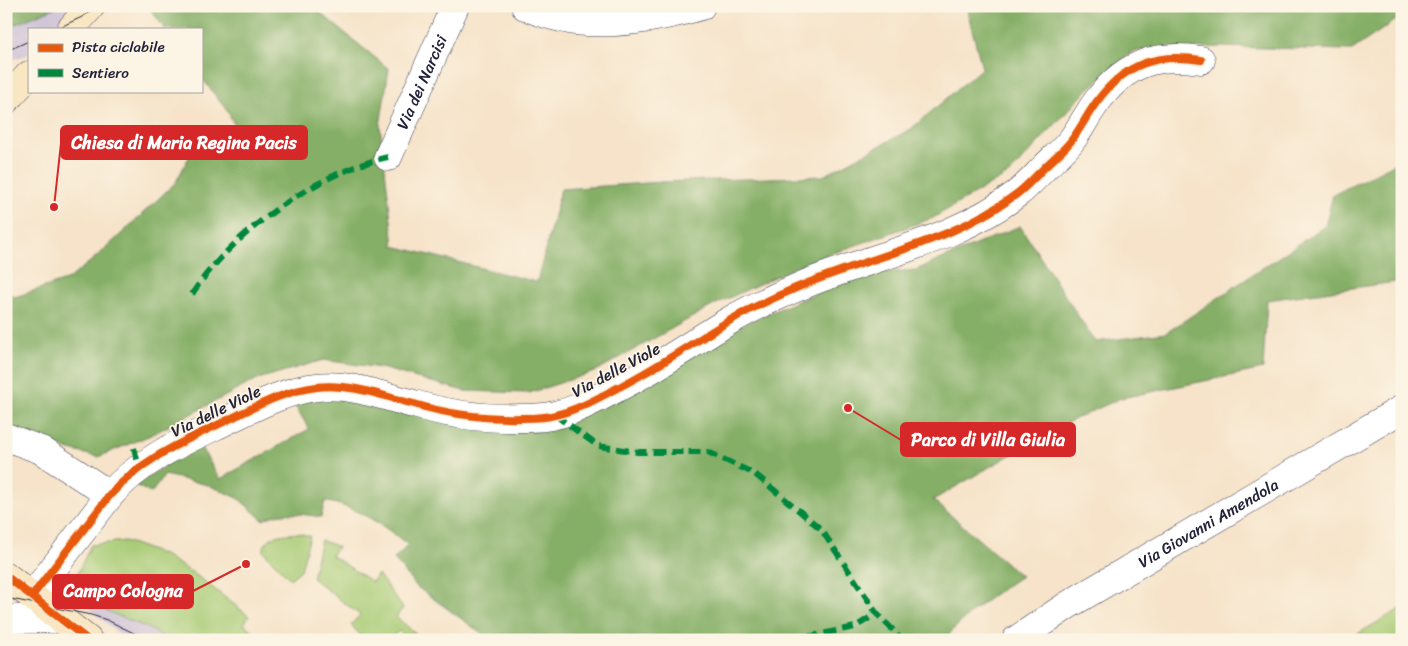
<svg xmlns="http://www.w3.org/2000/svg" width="1408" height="646" font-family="Sriracha,sans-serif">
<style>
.industrial{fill:#cbbfd5}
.green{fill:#a7cb74;stroke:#647658}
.forest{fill:#85af66;stroke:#546850}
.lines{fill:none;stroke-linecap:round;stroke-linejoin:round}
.street-casing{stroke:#423f50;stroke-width:29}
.secondary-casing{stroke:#423f50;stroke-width:29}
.street{stroke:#fff;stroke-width:28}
.secondary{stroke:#f9e7c3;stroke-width:28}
.tram{stroke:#22223b;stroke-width:1}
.quiet{stroke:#00873e;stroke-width:6;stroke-dasharray:12 6;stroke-linecap:butt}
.cycleway-casing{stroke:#fcf5e5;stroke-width:11}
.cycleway{stroke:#e8590c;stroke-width:8}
.labels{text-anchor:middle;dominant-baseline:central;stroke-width:4;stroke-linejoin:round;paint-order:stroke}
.street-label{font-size:16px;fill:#22223b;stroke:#fcf5e5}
.leader{fill:none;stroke:#d62828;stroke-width:2}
.callout-dot{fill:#d62828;stroke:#fcf5e5;stroke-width:2}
.callout{fill:#d62828;stroke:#d62828;stroke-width:2}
.callout-label{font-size:18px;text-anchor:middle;font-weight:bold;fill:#fff}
</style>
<rect width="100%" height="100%" fill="#fcf5e5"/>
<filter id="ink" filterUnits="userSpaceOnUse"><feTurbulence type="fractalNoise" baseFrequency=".02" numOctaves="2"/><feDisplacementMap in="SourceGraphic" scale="10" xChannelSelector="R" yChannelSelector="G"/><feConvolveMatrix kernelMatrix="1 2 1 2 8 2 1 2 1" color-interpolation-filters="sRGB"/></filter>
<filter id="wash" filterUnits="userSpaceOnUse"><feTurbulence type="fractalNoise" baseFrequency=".0096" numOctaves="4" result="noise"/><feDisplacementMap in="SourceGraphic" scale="20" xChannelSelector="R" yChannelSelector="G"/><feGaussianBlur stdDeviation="1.12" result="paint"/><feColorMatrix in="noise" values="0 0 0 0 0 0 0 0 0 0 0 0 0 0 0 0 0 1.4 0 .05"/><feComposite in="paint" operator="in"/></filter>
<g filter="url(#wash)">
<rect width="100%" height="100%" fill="#f6e3c9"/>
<!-- industrial -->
<g class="industrial">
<polygon points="59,6 78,6 56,29 29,29 29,54 6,62 6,28"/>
<polygon points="80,600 148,628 169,640 126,640"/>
</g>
<!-- green -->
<g class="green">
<path d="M 298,533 L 310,536 L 301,570 L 290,579 L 263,551 C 267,533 282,535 298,533 Z"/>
<polygon points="321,540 338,547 331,555 372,582 378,574 403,608 396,617 424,640 408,640 399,631 388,640 365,640 351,625 360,615 312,578"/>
<polygon points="125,541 164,555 196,575 249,616 244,624 264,640 169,640 148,628 80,600 78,572 91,545"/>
<polygon points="1402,608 1402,640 1347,640"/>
</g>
<!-- forest -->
<g class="forest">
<polygon points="6,6 59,6 6,28"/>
<polygon points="148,6 312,6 389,69 380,126 394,246 537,282 561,189 661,182 823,176 911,129 982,68 966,6 1402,6 1402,16 1352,50 1220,47 1133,51 1090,87 1010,173 933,218 802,264 714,305 594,372 529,393 464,391 381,368 323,360 258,379 153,434 98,457 18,437 6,450 6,291 15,297 69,279 102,252 176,182 190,155 241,139 228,112 201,77 201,29 165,29"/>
<path d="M 1402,158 L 1402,281 L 1267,300 L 1263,369 L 1121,398 L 1060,426 L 933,500 L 1021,576 C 993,595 966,614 944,640 L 491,640 L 417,587 L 394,559 L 408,545 C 382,524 358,508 325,501 L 321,517 C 301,514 281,510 263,520 L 238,498 L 208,485 L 165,475 L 151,493 L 135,485 L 199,444 L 220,479 L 309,429 L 291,399 L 315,393 L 512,429 L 750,321 L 862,274 L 916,270 L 1020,226 L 1095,342 L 1166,333 L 1325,226 L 1333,195 L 1390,166 Z"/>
</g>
</g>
<g filter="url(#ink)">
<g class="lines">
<!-- street casing -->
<g class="street-casing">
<g id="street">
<path d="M 525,6 C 540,13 570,22 586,22 C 624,24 664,17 701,6"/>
<path id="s1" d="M 388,157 L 455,6"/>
<polyline points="6,437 41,450 110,495"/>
<path d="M 32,596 L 110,495 C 138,463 175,445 213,427 C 246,412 280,391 317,387 C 349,383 383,396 414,404 C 450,415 486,419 524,418 C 534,418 545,418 555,415 C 579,410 601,396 623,385 C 660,366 694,342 729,321 C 751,308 773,298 796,288 C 869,256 953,243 1018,193 C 1027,186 1036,176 1044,168 C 1053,159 1063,151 1071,141 C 1081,128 1088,113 1098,100 C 1126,63 1157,53 1201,60"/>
<polyline points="6,619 62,619"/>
<path id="s2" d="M 1016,640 L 1068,605 L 1402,409"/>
</g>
</g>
<!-- secondary casing -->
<g class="secondary-casing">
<g id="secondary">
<polyline points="71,29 91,6"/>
<polyline points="6,100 29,75"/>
<polyline points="6,576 88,640"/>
</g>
</g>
<!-- street -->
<use href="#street" class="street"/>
<!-- secondary -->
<use href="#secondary" class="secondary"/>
<!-- tram -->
<g class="tram">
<polyline points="56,29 82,17 99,6"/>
<polyline points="6,51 29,41"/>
<polyline points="6,598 91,615 107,620 148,640"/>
</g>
<!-- quiet -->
<g class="quiet">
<path d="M 192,294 C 232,233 315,173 388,157"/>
<path d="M 555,415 L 598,446 L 638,452 L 708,452 L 755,474 L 821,529 L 870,603 C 878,619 891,625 901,640"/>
<polyline points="134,448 139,467"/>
<polyline points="771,640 807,637 855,627 876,614"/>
</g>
<!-- cycleway casing -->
<g class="cycleway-casing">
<g id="cycleway">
<polyline points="6,576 88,640"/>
<path d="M 32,596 L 110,495 C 138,463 175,445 213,427 C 246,412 280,391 317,387 C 349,383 383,396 414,404 C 450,415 486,419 524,418 C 534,418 545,418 555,415 C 579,410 601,396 623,385 C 660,366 694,342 729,321 C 751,308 773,298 796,288 C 869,256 953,243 1018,193 C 1027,186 1036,176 1044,168 C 1053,159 1063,151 1071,141 C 1081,128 1088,113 1098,100 C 1126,63 1157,53 1201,60"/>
</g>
</g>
<!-- cycleway -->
<use href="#cycleway" class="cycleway"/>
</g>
</g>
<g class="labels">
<!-- street labels -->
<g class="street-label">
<text stroke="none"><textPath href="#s1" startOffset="82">Via dei Narcisi</textPath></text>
<text transform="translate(616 370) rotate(-28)">Via delle Viole</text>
<text transform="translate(216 411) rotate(-26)">Via delle Viole</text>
<text stroke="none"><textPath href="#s2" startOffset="225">Via Giovanni Amendola</textPath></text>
</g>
</g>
<!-- callouts -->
<path class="leader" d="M54 207L61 143M848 408L901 440M246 564L193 591"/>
<g class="callout-dot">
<circle cx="54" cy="207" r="5"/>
<circle cx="848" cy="408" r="5"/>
<circle cx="246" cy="564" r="5"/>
</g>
<g class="callout">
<rect x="61" y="126" width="246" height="33" rx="5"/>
<rect x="901" y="423" width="174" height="33" rx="5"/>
<rect x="53" y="575" width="140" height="33" rx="5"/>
</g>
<g class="callout-label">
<text x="184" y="149">Chiesa di Maria Regina Pacis</text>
<text x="988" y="446">Parco di Villa Giulia</text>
<text x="123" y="597">Campo Cologna</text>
</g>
<!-- margin -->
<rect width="1408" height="646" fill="none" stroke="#fcf5e5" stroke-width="25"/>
<!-- legend -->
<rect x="28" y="28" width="175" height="65" fill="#fcf5e5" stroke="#a5a1a1"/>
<rect x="38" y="44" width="25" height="8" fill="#e8590c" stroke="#a5a1a1"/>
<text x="72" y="52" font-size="15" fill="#22223b">Pista ciclabile</text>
<rect x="38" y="69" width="25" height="8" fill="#00873e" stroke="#a5a1a1"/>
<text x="72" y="78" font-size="15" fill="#22223b">Sentiero</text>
</svg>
